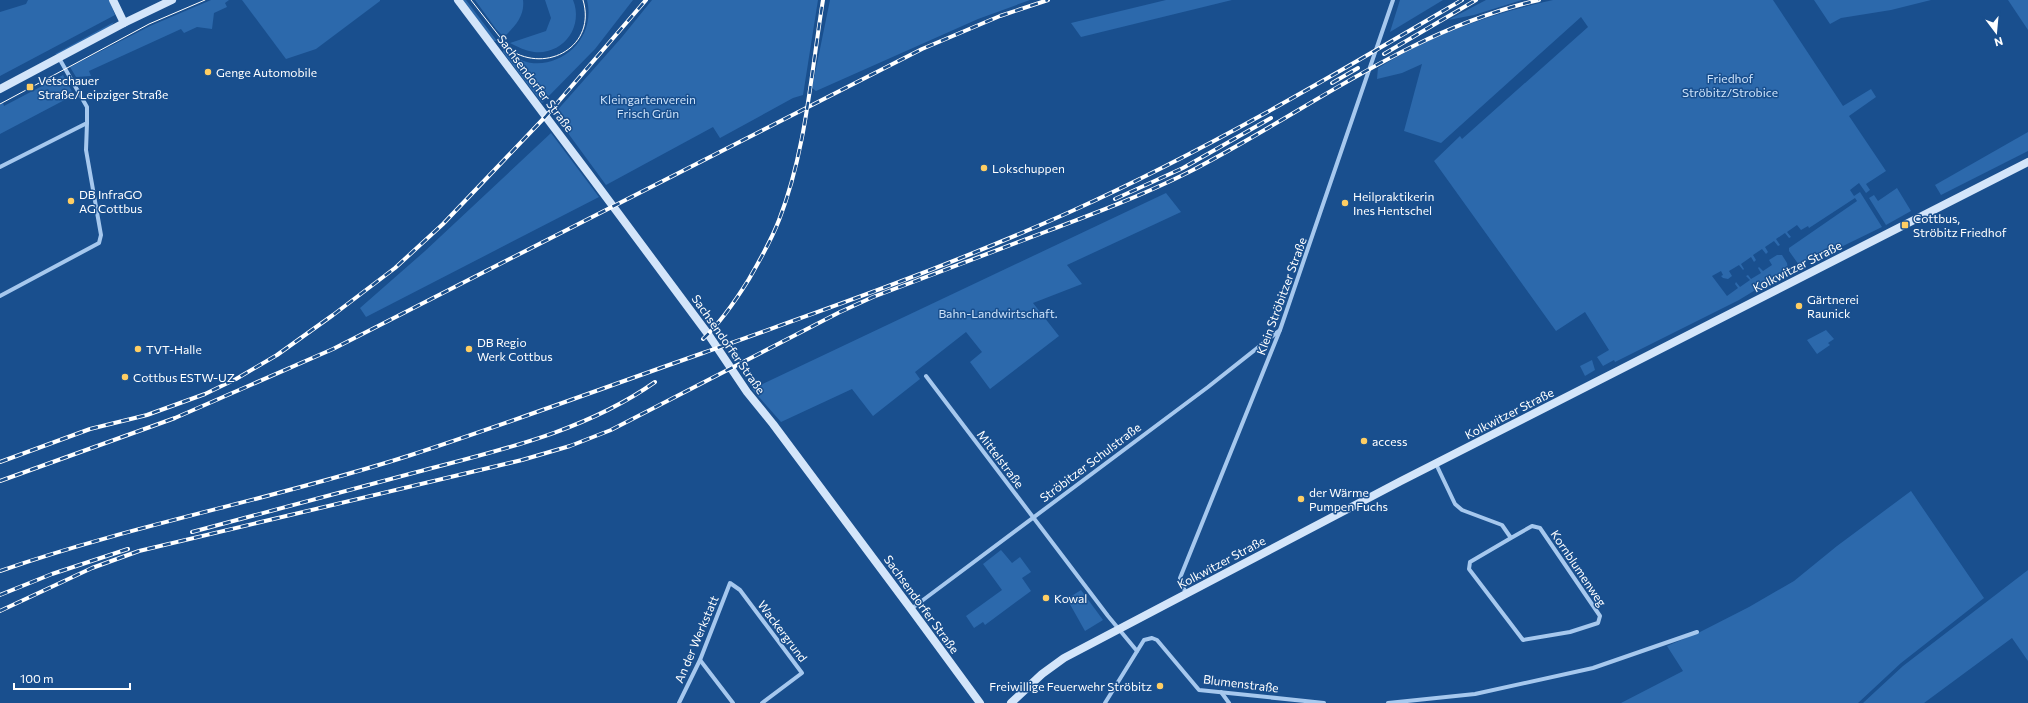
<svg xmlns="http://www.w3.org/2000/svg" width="2028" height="703" font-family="Commissioner,sans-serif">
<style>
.green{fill:#2c69ac}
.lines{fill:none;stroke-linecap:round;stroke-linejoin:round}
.street{stroke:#a6c8ee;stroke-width:4}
.secondary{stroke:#d3e5fa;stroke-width:8}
.tram{stroke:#fff;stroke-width:1}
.rail-casing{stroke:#fff;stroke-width:4}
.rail{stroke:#194f8e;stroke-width:2.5;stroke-dasharray:8;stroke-linecap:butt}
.poi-dot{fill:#ffce63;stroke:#194f8e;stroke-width:1.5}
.labels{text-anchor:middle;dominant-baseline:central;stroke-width:3;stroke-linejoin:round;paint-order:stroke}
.poi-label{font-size:12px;fill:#fff;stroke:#194f8e;text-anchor:start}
.park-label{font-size:12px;fill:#cce2fa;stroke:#194f8e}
.street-label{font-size:12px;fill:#fff;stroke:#194f8e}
</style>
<rect width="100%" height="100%" fill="#194f8e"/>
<!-- green -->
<g class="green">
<polygon points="28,0 109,0 115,15 0,76 0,12 26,4"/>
<polygon points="211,0 229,0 225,3 227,7 214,13 212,29 197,27 184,33 181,29 89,71 91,76 76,77 70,67 150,26"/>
<polygon points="242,0 380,0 380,1 316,49 286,59"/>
<polygon points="462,0 466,0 497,41 493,41"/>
<path d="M 475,0 L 523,0 C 525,16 515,26 504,37 L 496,29 Z"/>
<path d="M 545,0 L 573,0 C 584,27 563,55 534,52 C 526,51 518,47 510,43 L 546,31 L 551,18 Z"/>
<path d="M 587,0 L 633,0 L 595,49 L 542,103 L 503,52 L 504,48 C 538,85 599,49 587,0 Z"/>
<polygon points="652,0 818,0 803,95 793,98 720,138 713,127 606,185 554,114 622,37"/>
<polygon points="830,0 1030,0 978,19 816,91 812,88"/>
<polygon points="1166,0 1232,0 1081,37 1071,23"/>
<polygon points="1400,0 1443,0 1390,32"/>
<polygon points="1486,0 1522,0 1474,15 1448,20"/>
<path d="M 1553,0 L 1773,0 L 1843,106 L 1871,89 L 1876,97 L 1849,116 L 1886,171 L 1866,184 L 1870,190 L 1866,193 L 1859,183 L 1850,190 L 1854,196 L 1860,192 L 1882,227 L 1843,246 L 1821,253 L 1799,265 L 1789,251 L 1789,248 L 1857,201 L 1855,198 L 1809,228 L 1808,226 L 1801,230 L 1797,225 L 1787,232 L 1791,237 L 1789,238 L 1785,233 L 1776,239 L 1780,245 L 1778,246 L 1774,241 L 1765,247 L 1768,252 L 1766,254 L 1762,249 L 1753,255 L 1756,260 L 1754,262 L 1751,257 L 1741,264 L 1744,269 L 1743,270 L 1739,265 L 1729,271 L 1732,276 L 1728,279 L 1723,278 L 1721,276 L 1723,275 L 1721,271 L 1712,276 L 1727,296 L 1738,288 L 1735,284 L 1736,282 L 1740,287 L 1750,280 L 1746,276 L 1748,275 L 1751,279 L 1761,273 L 1758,268 L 1759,267 L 1763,271 L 1772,265 L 1769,260 L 1777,255 L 1782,255 L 1787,263 L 1788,270 L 1739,300 L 1615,362 L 1614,360 L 1603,366 L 1597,357 L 1609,350 L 1585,312 L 1556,331 L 1434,161 L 1460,136 L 1462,139 L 1588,27 L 1581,17 L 1441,143 L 1404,131 L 1422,64 L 1402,73 L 1377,79 L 1378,68 C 1430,35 1493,13 1553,0 Z"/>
<polygon points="1814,0 1931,0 1891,10 1841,18 1830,24"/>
<polygon points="2008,0 2028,0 2028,30"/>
<polygon points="114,22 111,26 58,55 55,54"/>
<polygon points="63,75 74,95 0,134 0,105 3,103 4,106"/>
<polygon points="2028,132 2028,151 1941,195 1935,185"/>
<polygon points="551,133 599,197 366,317 360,308 425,251"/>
<polygon points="1897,188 1911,211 1886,225 1869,198 1874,195 1878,201"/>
<polygon points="1166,193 1181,212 1067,265 1082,284 1033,303 1059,336 990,389 970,362 982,352 966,332 915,372 920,379 873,416 852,389 781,422 752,389"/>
<polygon points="1826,330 1834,339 1828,343 1830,345 1817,354 1807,340"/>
<polygon points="1592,360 1595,370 1585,376 1580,366"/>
<polygon points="1911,491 1984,598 1901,663 1858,703 1621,703 1683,671 1667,646 1700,632 1749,607 1794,581 1837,546"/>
<polygon points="1001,550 1012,563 1020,557 1031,572 1022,578 1031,591 985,625 983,622 974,628 966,616 1002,590 983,564"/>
<polygon points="2028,570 2028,661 2012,638 1924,703 1863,703 1903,666"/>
<polygon points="1081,590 1103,620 1085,631 1067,599"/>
</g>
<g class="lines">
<!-- street -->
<g class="street">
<polyline points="0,167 87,123 87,107 59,58"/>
<polyline points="0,296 99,243 101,235 86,150 87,123"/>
<polyline points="926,376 1108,616 1137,651"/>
<polyline points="1436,464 1455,504 1462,510 1502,525 1511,538 1532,526 1540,528 1600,616 1598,623 1570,632 1523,640 1469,569 1470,562 1511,538"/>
<polyline points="1186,594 1180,578 1280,330 1393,0"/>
<polyline points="911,609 1208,387 1280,330"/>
<polyline points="700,660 733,703"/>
<polyline points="1221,692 1229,703"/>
<polyline points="679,703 700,660 730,583 740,590 802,673 762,703"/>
<polyline points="1105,703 1144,640 1152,638 1157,640 1199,690 1324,703"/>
<polyline points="1388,703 1475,694 1593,668 1697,632"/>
</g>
<!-- secondary -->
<g class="secondary">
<polyline points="113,0 124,23"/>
<polyline points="458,0 589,174 708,334 747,392 773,424 911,609 980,703"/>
<polyline points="0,89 124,23 172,0"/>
<polyline points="1011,703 1042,674 1064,658 1401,481 2028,162"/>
</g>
<!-- tram -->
<g class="tram">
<path d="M 471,0 L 510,50 C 547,74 597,46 583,0"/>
<polyline points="0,104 149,24 205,0"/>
</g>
<!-- rail casing -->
<g class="rail-casing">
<g id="rail">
<polyline points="1384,54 1476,0"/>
<polyline points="1332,83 1358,68"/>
<polyline points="1115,199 1183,168 1271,118"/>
<path d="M 703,339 C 721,322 736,300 749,279 C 760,260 771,241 779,220 C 806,151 811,73 823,0"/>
<polyline points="0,462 90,429 147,415 205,394 236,379 277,355 333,315 395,268 443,224 546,116 646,0"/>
<polyline points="0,481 175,418 333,349 922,49 1000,16 1048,0"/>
<path d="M 192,532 C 267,512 342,492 417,472 C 500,450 584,432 655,382"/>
<path d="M 0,571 C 135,524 275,499 411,455 C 509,423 606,387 703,353 C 827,309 952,265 1072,211 C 1207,150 1334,75 1462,0"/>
<polyline points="0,595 52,574 128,549"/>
<path d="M 0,611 L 92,568 L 139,551 L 522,460 L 570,446 L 611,430 L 840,312 L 873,297 C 930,276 987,254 1045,232 C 1093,214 1141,196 1187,173 C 1305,113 1408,30 1539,0"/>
</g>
</g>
<!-- rail -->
<use href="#rail" class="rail"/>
</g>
<!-- markers -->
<g class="poi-dot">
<circle cx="208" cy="72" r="4"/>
<rect x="26" y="83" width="8" height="8" rx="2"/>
<circle cx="984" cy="168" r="4"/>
<circle cx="71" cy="201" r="4"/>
<circle cx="1345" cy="203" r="4"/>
<rect x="1901" y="221" width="8" height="8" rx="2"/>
<circle cx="1799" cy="306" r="4"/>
<circle cx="138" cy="349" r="4"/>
<circle cx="469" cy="349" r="4"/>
<circle cx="125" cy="377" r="4"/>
<circle cx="1364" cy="441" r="4"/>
<circle cx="1301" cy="499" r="4"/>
<circle cx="1046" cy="598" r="4"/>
<circle cx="1160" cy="686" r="4"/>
</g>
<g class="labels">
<!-- poi labels -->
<g class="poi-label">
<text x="216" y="72">Genge Automobile</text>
<text x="38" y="80">Vetschauer<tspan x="38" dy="14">Straße/Leipziger Straße</tspan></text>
<text x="992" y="168">Lokschuppen</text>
<text x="79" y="194">DB InfraGO<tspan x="79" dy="14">AG Cottbus</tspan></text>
<text x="1353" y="196">Heilpraktikerin<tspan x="1353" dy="14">Ines Hentschel</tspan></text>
<text x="1913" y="218">Cottbus,<tspan x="1913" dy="14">Ströbitz Friedhof</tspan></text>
<text x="1807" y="299">Gärtnerei<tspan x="1807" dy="14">Raunick</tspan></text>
<text x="477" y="342">DB Regio<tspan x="477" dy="14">Werk Cottbus</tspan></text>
<text x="146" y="349">TVT-Halle</text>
<text x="133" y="377">Cottbus ESTW-UZ</text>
<text x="1372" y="441">access</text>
<text x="1309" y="492">der Wärme<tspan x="1309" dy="14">Pumpen Fuchs</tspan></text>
<text x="1054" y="598">Kowal</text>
<text x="1152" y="686" text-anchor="end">Freiwillige Feuerwehr Ströbitz</text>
</g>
<!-- park labels -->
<g class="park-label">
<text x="1730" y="78">Friedhof<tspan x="1730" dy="14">Ströbitz/Strobice</tspan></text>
<text x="648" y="99">Kleingartenverein<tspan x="648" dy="14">Frisch Grün</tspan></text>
<text x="998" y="313">Bahn-Landwirtschaft.</text>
</g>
<!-- street labels -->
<g class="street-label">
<text transform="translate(536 83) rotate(53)">Sachsendorfer Straße</text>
<text transform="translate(1797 266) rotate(-27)">Kolkwitzer Straße</text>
<text transform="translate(1281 296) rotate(-70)">Klein Ströbitzer Straße</text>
<text transform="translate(729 344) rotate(55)">Sachsendorfer Straße</text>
<text transform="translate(1509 413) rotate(-27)">Kolkwitzer Straße</text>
<text transform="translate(1001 459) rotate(53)">Mittelstraße</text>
<text transform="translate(1090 462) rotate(-37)">Ströbitzer Schulstraße</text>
<text transform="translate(1221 562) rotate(-28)">Kolkwitzer Straße</text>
<text transform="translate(1579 568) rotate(56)">Kornblumenweg</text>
<text transform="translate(922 604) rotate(54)">Sachsendorfer Straße</text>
<text transform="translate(783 631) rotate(53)">Wackergrund</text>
<text transform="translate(696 639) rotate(-67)">An der Werkstatt</text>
<text transform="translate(1241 683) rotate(7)">Blumenstraße</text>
</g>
</g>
<!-- north arrow -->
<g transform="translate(1996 32) rotate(164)" stroke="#194f8e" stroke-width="3" paint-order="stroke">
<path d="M0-3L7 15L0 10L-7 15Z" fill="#ffffff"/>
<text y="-6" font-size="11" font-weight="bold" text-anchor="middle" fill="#ffffff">N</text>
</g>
<!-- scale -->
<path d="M14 683v6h116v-6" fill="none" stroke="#ffffff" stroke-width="2"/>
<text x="20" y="683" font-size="12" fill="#ffffff" stroke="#194f8e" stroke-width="3" paint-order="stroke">100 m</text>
</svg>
